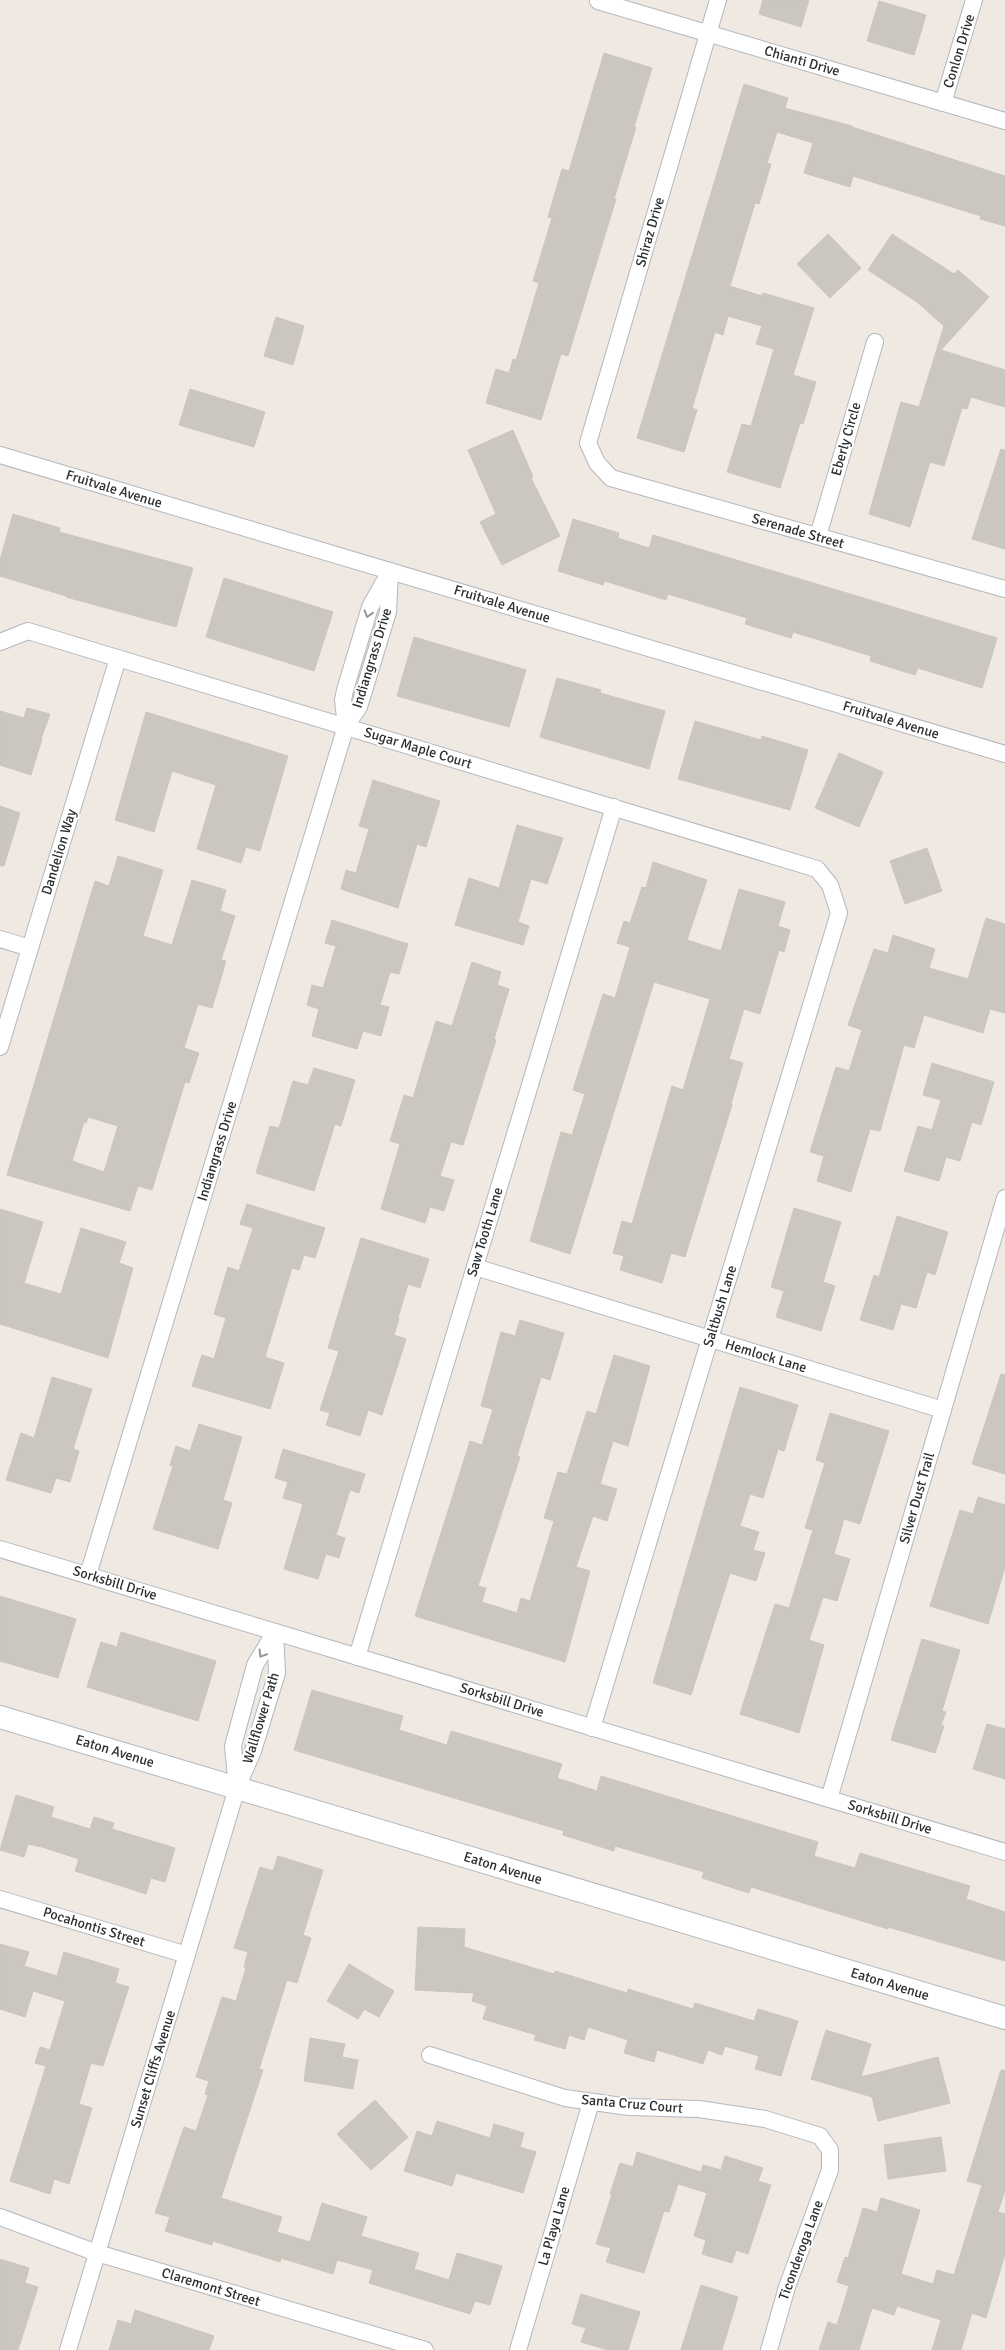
<svg xmlns="http://www.w3.org/2000/svg" width="1005" height="2350" font-family="Signika,sans-serif">
<style>
.building{fill:#cbc7bf;stroke:#cbc5ba;fill-rule:evenodd}
.lines{fill:none;stroke-linecap:round;stroke-linejoin:round}
.street-casing{stroke:#b4b7c1;stroke-width:18}
.secondary-casing{stroke:#b4b7c1;stroke-width:24}
.street{stroke:#fff;stroke-width:16}
.secondary{stroke:#fff;stroke-width:22}
.oneway{stroke:#969696}
.labels{text-anchor:middle;dominant-baseline:central;stroke-width:4;stroke-linejoin:round;paint-order:stroke}
.street-label{font-size:14px;fill:#2e2e2e;stroke:#fff}
</style>
<rect width="100%" height="100%" fill="#efe9e1"/>
<!-- building -->
<g class="building">
<polygon points="763,0 809,0 801,27 759,14"/>
<polygon points="879,1 926,15 914,55 867,41"/>
<polygon points="604,53 652,68 634,127 636,127 614,199 616,199 568,356 561,354 541,420 486,403 496,369 509,373 513,359 516,360 539,283 533,281 552,218 548,217 562,169 569,171"/>
<polygon points="744,84 788,98 785,108 852,126 852,127 1005,176 1005,226 980,219 981,216 853,176 850,187 804,173 813,143 777,132 767,163 771,164 759,204 755,203 730,286 762,296 763,293 814,308 793,375 816,382 803,424 800,423 780,488 727,472 742,424 751,426 774,349 756,344 762,326 728,316 723,335 715,332 692,408 697,410 684,452 637,438"/>
<polygon points="828,234 861,268 830,298 797,264"/>
<polygon points="892,234 954,274 958,270 989,297 941,350 1005,370 1005,407 971,397 967,409 962,408 944,466 930,462 910,527 869,514 901,402 919,407 944,326 917,302 868,270"/>
<polygon points="276,317 304,326 293,365 264,356"/>
<polygon points="190,389 265,412 254,447 179,425"/>
<polygon points="513,430 533,477 531,478 560,536 502,565 480,522 496,514 468,450"/>
<polygon points="1001,449 1005,450 1005,549 972,539"/>
<polygon points="13,514 60,528 59,532 193,568 176,627 66,597 66,596 0,576 0,560"/>
<polygon points="573,519 619,533 618,538 649,548 653,535 997,638 982,688 918,668 915,675 870,661 871,656 793,632 791,638 745,624 747,618 668,594 666,600 605,581 603,585 558,571"/>
<polygon points="224,578 333,612 314,671 206,637"/>
<polygon points="414,637 526,670 509,727 397,696"/>
<polygon points="557,678 601,690 600,693 665,711 649,769 540,737"/>
<polygon points="27,708 50,714 41,739 42,739 31,775 0,765 0,711 24,718"/>
<polygon points="146,712 288,756 260,851 246,847 241,863 197,849 216,785 172,771 154,832 115,820"/>
<polygon points="695,721 761,740 762,736 808,750 790,810 678,779"/>
<polygon points="839,753 883,772 859,827 815,808"/>
<polygon points="373,780 440,801 426,847 417,844 398,908 341,889 346,870 356,873 369,829 359,826"/>
<polygon points="0,806 20,813 4,866 0,866"/>
<polygon points="517,825 563,838 547,884 531,879 518,922 529,926 523,945 455,925 469,878 499,888"/>
<polygon points="927,848 942,891 905,904 890,861"/>
<path d="M 118,856 L 163,870 L 143,936 L 172,945 L 192,880 L 226,890 L 220,911 L 235,916 L 221,960 L 226,961 L 212,1008 L 198,1004 L 184,1048 L 199,1053 L 189,1083 L 185,1082 L 152,1190 L 138,1186 L 130,1211 L 7,1175 L 95,881 L 109,886 ZM 88,1117 L 118,1126 L 104,1172 L 72,1161 L 84,1122 L 86,1123 Z"/>
<polygon points="653,862 707,880 687,940 721,951 739,889 785,902 778,926 790,930 784,952 779,950 760,1014 744,1009 729,1059 743,1063 731,1104 732,1105 685,1257 671,1253 662,1283 620,1270 624,1256 613,1253 622,1221 632,1224 672,1086 683,1090 710,999 654,982 570,1254 530,1241 561,1132 572,1135 585,1094 573,1090 603,994 615,998 630,947 617,943 624,921 630,923 642,887 646,888"/>
<polygon points="986,918 1005,924 1005,1013 990,1009 983,1033 924,1015 914,1048 904,1045 880,1131 870,1129 851,1192 817,1181 824,1156 810,1152 836,1067 849,1071 862,1030 848,1025 874,949 888,953 893,935 935,949 929,968 968,979"/>
<polygon points="332,920 408,944 399,974 390,972 380,1005 389,1007 381,1036 363,1031 357,1049 312,1036 319,1009 307,1005 312,985 323,988 336,946 325,943"/>
<polygon points="472,962 501,972 497,985 509,989 494,1039 496,1040 463,1145 451,1142 440,1176 454,1180 444,1211 430,1207 425,1223 381,1209 400,1144 390,1141 404,1095 413,1098 436,1021 452,1026"/>
<polygon points="932,1063 994,1082 981,1125 972,1122 960,1161 946,1157 939,1181 904,1171 918,1126 932,1130 941,1100 923,1095"/>
<polygon points="314,1068 355,1080 341,1126 335,1124 314,1191 256,1173 270,1126 279,1128 293,1081 308,1085"/>
<polygon points="247,1204 325,1228 315,1258 304,1255 299,1270 292,1268 265,1357 284,1363 270,1409 192,1386 202,1355 214,1359 226,1318 214,1314 228,1267 239,1271 253,1228 240,1224"/>
<polygon points="794,1208 841,1222 823,1282 835,1286 821,1331 776,1317 784,1291 771,1287"/>
<polygon points="0,1209 43,1222 24,1283 61,1294 81,1228 126,1242 119,1263 133,1268 108,1358 0,1324"/>
<polygon points="897,1216 948,1232 935,1275 927,1272 916,1308 901,1304 893,1330 860,1320 874,1275 879,1277"/>
<polygon points="361,1238 429,1259 420,1288 408,1284 398,1318 399,1319 394,1335 406,1339 382,1415 368,1410 360,1436 326,1425 330,1413 320,1410 339,1351 328,1348"/>
<polygon points="520,1320 564,1333 550,1380 541,1377 517,1456 520,1457 478,1586 486,1588 482,1602 517,1613 521,1598 530,1601 554,1521 544,1518 558,1472 567,1474 587,1411 596,1414 614,1355 650,1366 628,1446 613,1441 600,1484 617,1489 607,1521 593,1516 576,1567 590,1571 565,1662 415,1616 470,1441 482,1445 493,1409 481,1406 501,1332 515,1336"/>
<polygon points="1001,1374 1005,1375 1005,1474 972,1464"/>
<polygon points="52,1377 92,1389 73,1449 79,1451 70,1482 56,1478 51,1493 6,1480 21,1433 34,1438"/>
<polygon points="740,1387 798,1405 784,1451 778,1449 763,1498 750,1494 740,1526 759,1532 753,1550 765,1553 756,1581 730,1573 691,1695 653,1683"/>
<polygon points="830,1413 889,1431 860,1524 844,1519 834,1554 850,1559 837,1601 823,1597 809,1640 824,1645 799,1733 740,1714 775,1604 789,1608 813,1530 805,1528 825,1463 816,1460"/>
<polygon points="199,1424 242,1437 223,1500 232,1503 218,1549 153,1529 173,1466 170,1465 176,1446 190,1451"/>
<polygon points="283,1449 365,1474 359,1493 350,1490 336,1535 345,1538 339,1558 326,1554 318,1579 284,1569 303,1504 283,1498 288,1482 275,1478"/>
<polygon points="978,1497 1005,1505 1005,1567 988,1624 930,1606 960,1510 973,1514"/>
<polygon points="0,1596 76,1619 58,1678 0,1661"/>
<polygon points="121,1632 216,1661 198,1721 87,1687 101,1642 117,1647"/>
<polygon points="922,1639 960,1650 942,1711 946,1712 941,1725 944,1726 935,1753 891,1740"/>
<polygon points="312,1690 403,1716 399,1730 447,1745 451,1731 562,1764 557,1778 597,1791 601,1776 818,1842 814,1856 855,1868 860,1853 970,1886 966,1899 1005,1912 1005,1961 888,1927 888,1929 751,1887 749,1893 702,1878 704,1872 615,1846 614,1851 563,1835 564,1831 294,1750"/>
<polygon points="987,1724 1005,1729 1005,1779 973,1769"/>
<polygon points="16,1795 54,1807 51,1817 90,1829 94,1817 114,1823 112,1829 175,1848 165,1882 151,1878 146,1894 75,1871 79,1859 42,1847 28,1844 24,1857 0,1850"/>
<polygon points="278,1856 323,1870 303,1935 311,1938 297,1983 287,1980 259,2069 263,2070 221,2198 282,2217 277,2232 310,2242 322,2203 367,2217 361,2236 419,2253 414,2269 449,2280 457,2253 502,2266 490,2305 475,2301 470,2314 369,2283 373,2270 337,2260 333,2274 281,2258 280,2262 213,2241 212,2245 165,2231 170,2217 155,2213 184,2127 196,2131 208,2095 205,2094 209,2081 196,2077 222,1997 236,2001 246,1968 244,1967 248,1952 234,1948 260,1867 273,1871"/>
<polygon points="418,1927 465,1929 464,1947 554,1974 555,1971 627,1993 628,1989 693,2009 695,2003 754,2021 758,2009 798,2021 781,2076 755,2069 759,2056 725,2046 722,2055 708,2050 703,2064 657,2050 654,2062 624,2053 628,2040 588,2027 584,2040 569,2035 565,2049 534,2040 536,2035 483,2019 487,2006 472,2001 474,1993 415,1990"/>
<polygon points="0,1944 29,1952 24,1966 57,1976 64,1952 119,1969 115,1983 129,1987 103,2066 91,2063 79,2104 92,2108 69,2184 54,2179 50,2194 10,2181 46,2066 35,2063 40,2047 50,2050 65,2001 33,1991 25,2017 0,2009"/>
<polygon points="349,1964 394,1991 379,2017 364,2009 358,2019 327,2001"/>
<polygon points="826,2030 871,2044 861,2077 938,2057 950,2103 878,2121 872,2097 811,2079"/>
<polygon points="310,2038 345,2044 342,2057 358,2060 353,2089 304,2081"/>
<polygon points="1001,2070 1005,2070 1005,2190 998,2212 1005,2214 1005,2254 986,2318 972,2313 961,2350 932,2350 941,2320 897,2306 894,2315 872,2308 859,2350 819,2350 828,2322 837,2325 849,2286 837,2282 845,2257 848,2258 863,2208 877,2212 881,2198 920,2210 901,2274 933,2284 937,2270 954,2275 982,2185 967,2181"/>
<polygon points="375,2100 408,2137 371,2170 337,2134"/>
<polygon points="437,2121 490,2138 494,2124 524,2133 520,2147 536,2152 523,2193 456,2173 452,2186 404,2171 417,2131 432,2136"/>
<polygon points="941,2137 946,2171 888,2179 884,2145"/>
<polygon points="637,2152 701,2172 703,2165 721,2170 725,2156 763,2168 758,2181 771,2185 748,2254 736,2250 732,2263 702,2254 706,2240 694,2236 707,2193 678,2184 669,2212 664,2211 644,2273 606,2262 611,2248 596,2244 612,2194 610,2194 620,2163 633,2167"/>
<polygon points="0,2259 29,2268 25,2283 38,2287 18,2350 0,2350"/>
<polygon points="701,2285 738,2297 722,2350 681,2350"/>
<polygon points="581,2294 640,2312 628,2350 608,2350 581,2342 586,2328 572,2324"/>
<polygon points="135,2310 214,2336 209,2350 109,2350 118,2320 131,2324"/>
</g>
<g class="lines">
<!-- street casing -->
<g class="street-casing">
<g id="street">
<polyline points="718,0 588,443 597,463 611,478 1005,589"/>
<polyline points="598,1 1005,121"/>
<polyline points="943,103 974,0"/>
<polyline points="0,455 1005,754"/>
<polyline points="818,536 875,342"/>
<polyline points="0,642 28,631 817,869 830,885 839,913 592,1728"/>
<polyline points="346,726 343,700 345,690 370,607 388,575"/>
<polyline points="0,939 30,948"/>
<polyline points="0,1047 118,658"/>
<polyline points="475,1267 943,1410"/>
<polyline points="0,1549 1005,1852"/>
<polyline points="88,1575 346,726 359,707 388,612 390,571"/>
<polyline points="357,1657 614,807"/>
<polyline points="829,1799 1005,1198"/>
<polyline points="0,1899 187,1955"/>
<polyline points="430,2055 565,2098 629,2107 699,2109 765,2119 820,2136 830,2150 830,2170 787,2287 769,2350"/>
<polyline points="0,2217 97,2253 425,2350"/>
<polyline points="68,2350 237,1788 253,1751 277,1673 275,1632 255,1665 233,1746 237,1788"/>
<polyline points="518,2350 591,2102"/>
</g>
</g>
<!-- secondary casing -->
<g class="secondary-casing">
<polyline id="secondary" points="0,1717 1005,2018"/>
</g>
<!-- street -->
<use href="#street" class="street"/>
<!-- secondary -->
<use href="#secondary" class="secondary"/>
</g>
<!-- one-way arrows -->
<defs><path id="oneway-chevron" d="M-2-3.5L2.5 0L-2 3.5" fill="none" stroke-width="1.6" stroke-linecap="round" stroke-linejoin="round" transform="scale(1.25)"/></defs>
<g class="oneway">
<use href="#oneway-chevron" transform="translate(368 614) rotate(107)"/>
<use href="#oneway-chevron" transform="translate(262 1654) rotate(122)"/>
</g>
<g class="labels">
<!-- street labels -->
<g class="street-label">
<text transform="translate(959 51) rotate(-73)">Conlon Drive</text>
<text transform="translate(802 61) rotate(16)">Chianti Drive</text>
<text transform="translate(650 232) rotate(-74)">Shiraz Drive</text>
<text transform="translate(846 439) rotate(-74)">Eberly Circle</text>
<text transform="translate(114 489) rotate(17)">Fruitvale Avenue</text>
<text transform="translate(798 531) rotate(16)">Serenade Street</text>
<text transform="translate(502 604) rotate(17)">Fruitvale Avenue</text>
<text transform="translate(372 658) rotate(-73)">Indiangrass Drive</text>
<text transform="translate(891 720) rotate(17)">Fruitvale Avenue</text>
<text transform="translate(418 748) rotate(17)">Sugar Maple Court</text>
<text transform="translate(59 852) rotate(-73)">Dandelion Way</text>
<text transform="translate(217 1151) rotate(-73)">Indiangrass Drive</text>
<text transform="translate(485 1232) rotate(-73)">Saw Tooth Lane</text>
<text transform="translate(720 1306) rotate(-73)">Saltbush Lane</text>
<text transform="translate(766 1356) rotate(17)">Hemlock Lane</text>
<text transform="translate(917 1498) rotate(-74)">Silver Dust Trail</text>
<text transform="translate(115 1583) rotate(17)">Sorksbill Drive</text>
<text transform="translate(502 1700) rotate(17)">Sorksbill Drive</text>
<text transform="translate(261 1718) rotate(-73)">Wallflower Path</text>
<text transform="translate(115 1751) rotate(17)">Eaton Avenue</text>
<text transform="translate(890 1817) rotate(17)">Sorksbill Drive</text>
<text transform="translate(503 1868) rotate(17)">Eaton Avenue</text>
<text transform="translate(94 1927) rotate(17)">Pocahontis Street</text>
<text transform="translate(890 1984) rotate(17)">Eaton Avenue</text>
<text transform="translate(153 2069) rotate(-73)">Sunset Cliffs Avenue</text>
<text transform="translate(632 2104) rotate(5)">Santa Cruz Court</text>
<text transform="translate(554 2226) rotate(-74)">La Playa Lane</text>
<text transform="translate(801 2250) rotate(-70)">Ticonderoga Lane</text>
<text transform="translate(211 2287) rotate(17)">Claremont Street</text>
</g>
</g>
</svg>
